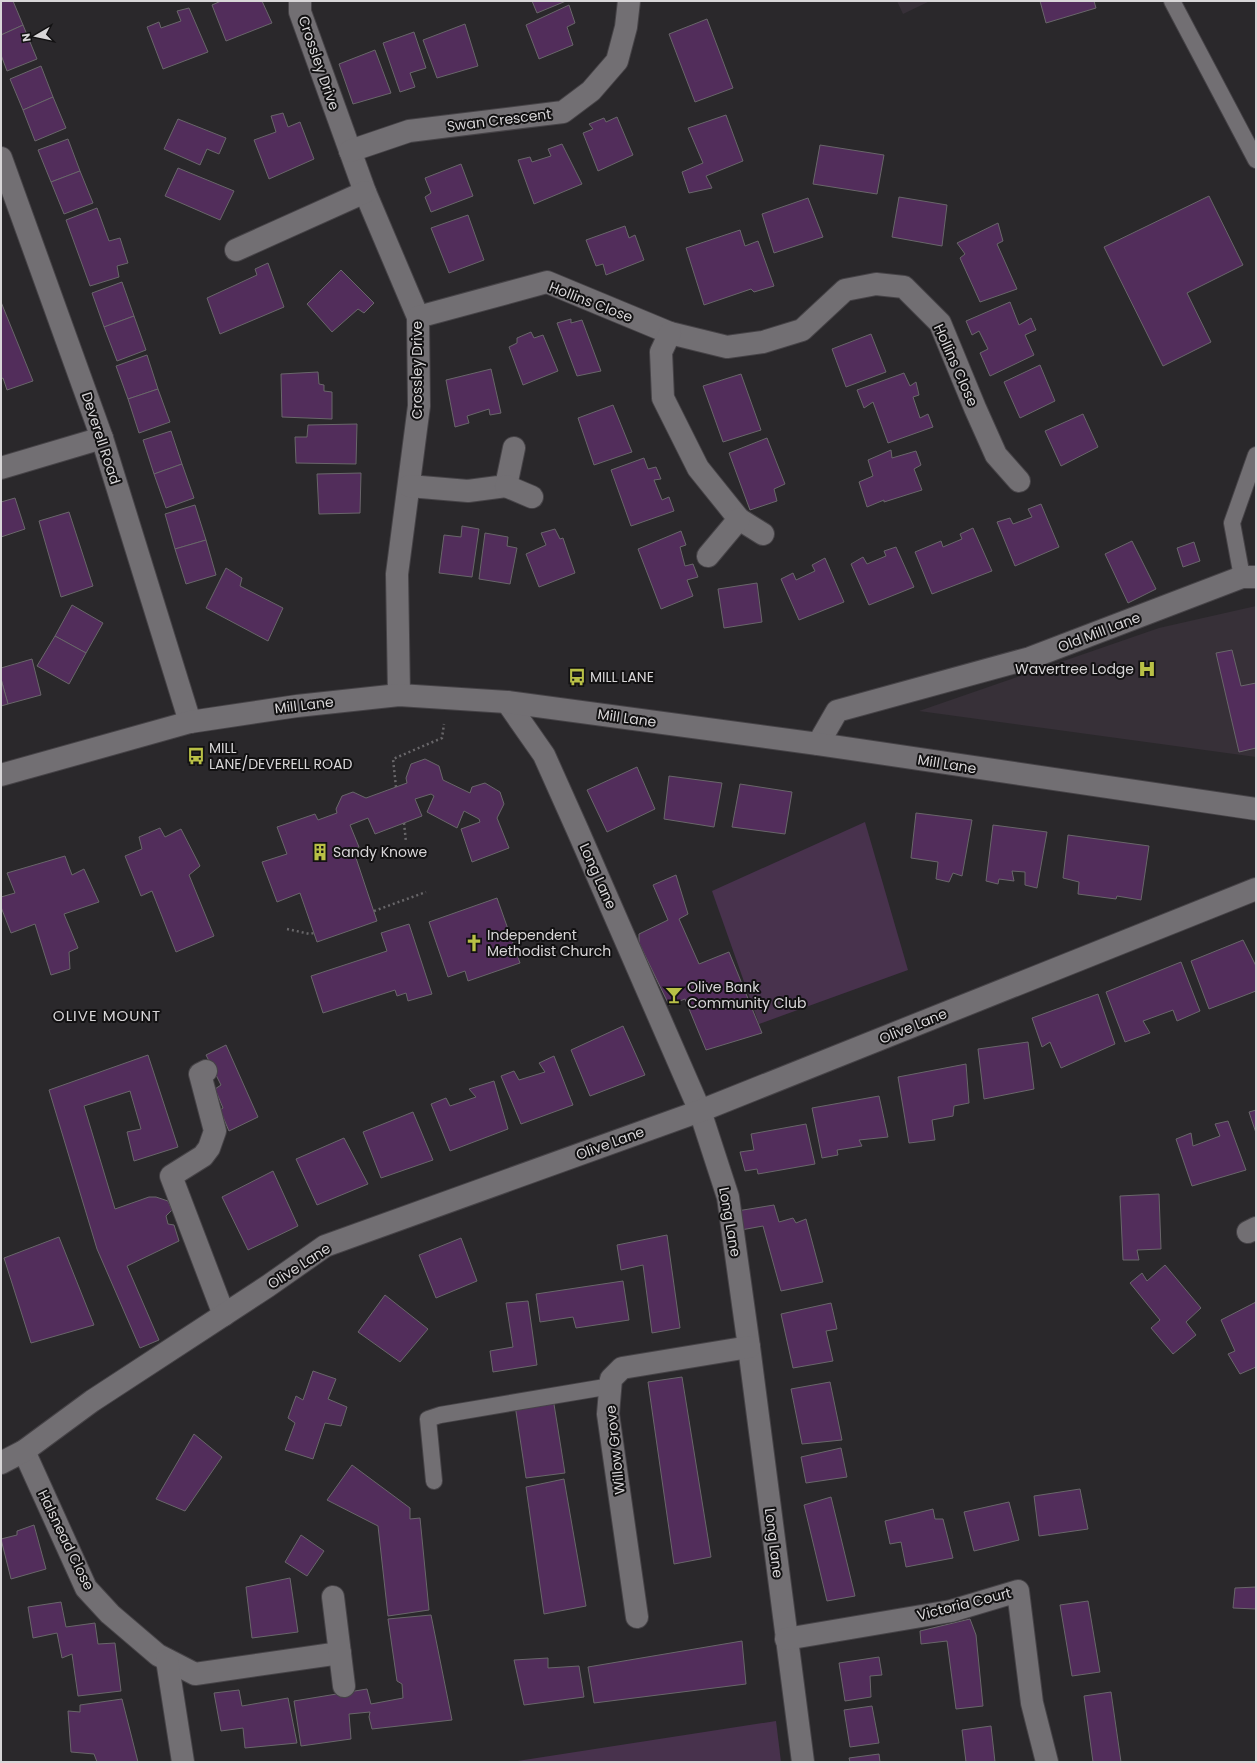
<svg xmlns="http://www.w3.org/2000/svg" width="1257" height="1763" font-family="Poppins,sans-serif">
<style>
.built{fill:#373038}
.green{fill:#48324d}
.building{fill:#522d5b;stroke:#69666a}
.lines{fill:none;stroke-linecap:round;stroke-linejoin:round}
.lane-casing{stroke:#464347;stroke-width:18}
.street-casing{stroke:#464347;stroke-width:24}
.secondary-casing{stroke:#464347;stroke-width:24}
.path{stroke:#69676a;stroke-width:2.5;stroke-dasharray:2 3;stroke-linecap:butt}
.lane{stroke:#726f73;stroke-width:16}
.street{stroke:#726f73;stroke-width:22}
.secondary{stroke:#726f73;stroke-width:22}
.labels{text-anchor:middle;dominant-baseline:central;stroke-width:4;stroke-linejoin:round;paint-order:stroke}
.street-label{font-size:14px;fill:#d8d6d8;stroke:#121112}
.poi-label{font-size:14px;fill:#d8d6d8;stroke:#121112;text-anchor:start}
.neighbourhood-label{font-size:15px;letter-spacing:1px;fill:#d8d6d8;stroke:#121112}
</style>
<rect width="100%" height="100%" fill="#2a282b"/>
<!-- built -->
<g class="built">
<polygon points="897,1 930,1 903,14"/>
<polygon points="1256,606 1256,757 919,711 1159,628"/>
</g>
<!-- green -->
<g class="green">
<polygon points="865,822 908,970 759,1024 712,891"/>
<polygon points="776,1721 781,1762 511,1762"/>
</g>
<!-- building -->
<g class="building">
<polygon points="1,1 13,1 23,25 1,35"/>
<polygon points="221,1 262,1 272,23 226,41 212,5"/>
<polygon points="532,1 566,1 537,13"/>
<polygon points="1040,1 1094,1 1096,8 1046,23"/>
<polygon points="569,5 575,23 567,27 573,45 539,59 526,25"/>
<polygon points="189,8 208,52 163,69 147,27 159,22 161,28 181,21 177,11"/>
<polygon points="707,19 733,88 695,102 669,34"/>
<polygon points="465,24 478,66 437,78 423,40"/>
<polygon points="23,25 37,59 7,71 1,55 1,35"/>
<polygon points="414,32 426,68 410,73 415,87 400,92 383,43"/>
<polygon points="375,50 391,93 353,104 339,64"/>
<polygon points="41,66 53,97 23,110 10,79"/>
<polygon points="53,97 66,128 35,141 23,110"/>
<polygon points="283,113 288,127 300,122 314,159 269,179 254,140 276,132 271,116"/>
<polygon points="726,115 743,161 706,176 712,188 689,193 682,172 703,163 688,128"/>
<polygon points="617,117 633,155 598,171 583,133 593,129 589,124 604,118 606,122"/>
<polygon points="178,119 226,138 219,154 207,149 200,165 164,149"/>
<polygon points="68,139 80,171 51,182 38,150"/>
<polygon points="562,144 582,184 534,204 518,160 530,157 532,162 551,156 548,149"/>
<polygon points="820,145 884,155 877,194 813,184"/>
<polygon points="461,164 473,196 431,212 425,197 431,193 425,178"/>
<polygon points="178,168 234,191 220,220 165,196"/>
<polygon points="80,171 93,203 64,214 51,182"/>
<polygon points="1209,196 1243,265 1187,293 1211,342 1163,366 1104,247"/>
<polygon points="899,197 947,205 942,246 892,237"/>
<polygon points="808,198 823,237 774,253 762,214"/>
<polygon points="97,208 109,241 120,238 128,263 117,266 119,277 90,286 66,220"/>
<polygon points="468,215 484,260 449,273 431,228"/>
<polygon points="998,223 1003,241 997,244 1017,289 980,302 960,258 965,254 957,243"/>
<polygon points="625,226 629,238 635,235 644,260 606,275 603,264 596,266 586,240"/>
<polygon points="740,230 745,246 758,241 774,286 754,292 751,289 704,305 686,248"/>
<polygon points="268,263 284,307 220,334 207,298 257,275 255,269"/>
<polygon points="341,270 374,303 364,313 358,309 332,332 307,304"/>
<polygon points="122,282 134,316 104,327 92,293"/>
<polygon points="1,302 33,381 7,390 3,378 1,379"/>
<polygon points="1010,302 1019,325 1031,318 1036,330 1025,335 1034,355 990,376 980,353 988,349 979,331 972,335 966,321"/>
<polygon points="134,316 146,350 117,361 104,327"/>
<polygon points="571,319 571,323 582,320 601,371 577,376 557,323"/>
<polygon points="531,332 534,338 543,335 558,371 523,385 509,347 517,343 517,338"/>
<polygon points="871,334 886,372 846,387 832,349"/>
<polygon points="147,355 158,389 128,399 116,366"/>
<polygon points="1040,365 1055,401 1020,418 1004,382"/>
<polygon points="491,369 501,413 490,415 489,409 467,416 469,423 455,427 446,380"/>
<polygon points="318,372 319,384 324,385 324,391 332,392 332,419 282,417 281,374"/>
<polygon points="904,373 910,386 916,382 919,395 913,397 920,418 928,414 933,427 888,443 873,402 864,408 857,390"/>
<polygon points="741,374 761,430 723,442 703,386"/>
<polygon points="158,389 170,422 139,433 128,399"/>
<polygon points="613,405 632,452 594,465 578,418"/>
<polygon points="1083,414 1098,447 1061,466 1045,431"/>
<polygon points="357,424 356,464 296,463 295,437 307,437 308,425"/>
<polygon points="171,431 182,464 154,474 143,440"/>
<polygon points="767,438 785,484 774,489 777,501 750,510 729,453"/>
<polygon points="891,450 892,458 916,451 921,465 914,469 922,490 884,502 884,500 867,507 859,482 873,476 868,460"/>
<polygon points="644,458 648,469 656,467 661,479 654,480 662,500 669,497 674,511 631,526 611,470"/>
<polygon points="182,464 194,498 166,508 154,474"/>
<polygon points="361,473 360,513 319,514 317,474"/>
<polygon points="15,498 25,529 1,537 1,502"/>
<polygon points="1041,504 1059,547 1015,566 997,522 1010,518 1013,524 1032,517 1028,509"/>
<polygon points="195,505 206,540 175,549 165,514"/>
<polygon points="69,512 93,586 61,597 39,521"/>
<polygon points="462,526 479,529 472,577 439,573 444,535 461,537"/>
<polygon points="973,528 992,571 932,594 915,552 941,541 943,547 962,539 960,534"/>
<polygon points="555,529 560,539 563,538 575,573 539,587 526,554 546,545 541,533"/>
<polygon points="681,531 686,545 680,547 685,566 693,564 698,577 687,580 693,596 661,609 638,549"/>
<polygon points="485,533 508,537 507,546 517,548 510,584 479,579"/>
<polygon points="206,540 216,575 186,584 175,549"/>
<polygon points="1132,541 1156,589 1128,603 1105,554"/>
<polygon points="1194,542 1200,561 1183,567 1177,548"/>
<polygon points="896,547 914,587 869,605 851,564 863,557 867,564 886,556 884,551"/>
<polygon points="825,558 844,602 799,620 781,579 793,573 796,580 815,571 812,565"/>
<polygon points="226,568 242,578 240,586 283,608 268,641 206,608"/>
<polygon points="757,583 762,622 724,628 718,589"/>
<polygon points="72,605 103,623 86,653 55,636"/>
<polygon points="55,636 86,653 69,684 37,666"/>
<polygon points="1232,650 1241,686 1256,683 1256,748 1239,752 1216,653"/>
<polygon points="32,659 41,695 8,704 1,679 1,668"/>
<polygon points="1,679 8,704 1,706"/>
<polygon points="425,759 439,766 443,780 470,793 472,787 485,783 500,792 504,804 497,818 509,848 472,862 461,829 480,822 479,819 464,811 457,828 427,812 434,796 431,794 415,799 422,816 404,823 375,834 368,818 350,825 359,847 353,849 377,921 317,942 300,893 277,902 262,862 287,854 277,827 315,814 318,820 337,813 336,809 342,796 353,792 366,798 407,783 406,778 411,764"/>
<polygon points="637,767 655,809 607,832 587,790"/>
<polygon points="669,776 722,783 714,827 664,819"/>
<polygon points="740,784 792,792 785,834 732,827"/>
<polygon points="916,813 972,820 962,876 953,873 949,882 936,879 938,862 911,858"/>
<polygon points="993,825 1047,832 1037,888 1025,885 1025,872 1012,871 1014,881 999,879 998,884 986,881"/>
<polygon points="160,828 165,837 181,829 200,866 189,875 214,936 176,952 152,891 141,896 125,856 142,849 139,837"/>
<polygon points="1068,835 1149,846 1141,900 1117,896 1116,899 1078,894 1079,882 1063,878"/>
<polygon points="65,856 72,875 84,869 99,902 64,914 78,948 69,952 70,969 51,975 35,924 11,933 1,907 1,897 15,893 7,873"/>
<polygon points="676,875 688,914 679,919 699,964 729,952 762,1033 706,1050 685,999 669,1005 639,943 639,934 668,920 653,885"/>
<polygon points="497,898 520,963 468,981 465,971 448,977 429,922"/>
<polygon points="409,924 432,994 408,1001 406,993 397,996 395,990 323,1013 311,976 387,951 381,933"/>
<polygon points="1243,940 1256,966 1256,991 1209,1009 1191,961"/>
<polygon points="1181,962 1200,1011 1177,1021 1173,1010 1143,1021 1150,1033 1125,1042 1106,992"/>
<polygon points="1098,994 1115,1044 1061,1068 1050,1042 1042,1047 1032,1018"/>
<polygon points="623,1026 645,1075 590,1096 571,1050"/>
<polygon points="1028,1042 1034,1089 984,1099 978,1049"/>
<polygon points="226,1045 258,1117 229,1131 220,1110 223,1108 215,1089 221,1085 206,1055"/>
<polygon points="148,1055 178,1147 134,1161 127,1132 141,1129 130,1091 84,1106 115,1209 149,1197 156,1197 168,1201 172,1210 166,1216 168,1224 174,1225 179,1241 127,1266 159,1340 140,1348 97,1249 49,1090"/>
<polygon points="554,1056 573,1105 521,1124 501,1076 514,1071 519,1080 545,1072 539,1063"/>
<polygon points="966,1064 969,1103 954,1106 953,1116 932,1120 935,1140 909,1143 898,1077"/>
<polygon points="494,1081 508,1129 450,1151 431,1104 446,1098 450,1106 476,1097 469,1089"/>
<polygon points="879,1096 888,1137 859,1140 862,1146 837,1150 838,1155 822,1158 812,1108"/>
<polygon points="1256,1110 1256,1133 1249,1112"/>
<polygon points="413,1112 433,1160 381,1178 363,1132"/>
<polygon points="1228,1121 1246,1170 1192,1186 1176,1139 1191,1133 1193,1146 1220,1136 1215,1124"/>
<polygon points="806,1124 815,1164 758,1174 757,1169 745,1171 740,1152 754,1150 751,1134"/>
<polygon points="344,1138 368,1184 317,1205 296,1159"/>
<polygon points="273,1171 298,1226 248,1250 222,1197"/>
<polygon points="1159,1194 1161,1249 1137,1250 1139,1260 1123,1260 1120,1196"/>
<polygon points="774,1205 779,1222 793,1218 796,1223 806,1219 823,1282 781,1291 763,1226 741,1230 737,1211"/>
<polygon points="667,1235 680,1328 652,1333 643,1265 621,1270 617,1245"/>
<polygon points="59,1237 94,1325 31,1343 4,1258"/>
<polygon points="461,1238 477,1281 436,1298 419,1255"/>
<polygon points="1165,1265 1201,1308 1186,1322 1196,1335 1173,1354 1151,1328 1160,1320 1130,1283 1142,1273 1147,1281"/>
<polygon points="623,1281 629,1320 576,1328 573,1317 540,1322 536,1294"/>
<polygon points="385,1295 428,1329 400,1362 358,1332"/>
<polygon points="528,1301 537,1365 493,1372 490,1351 513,1347 506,1303"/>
<polygon points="1256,1302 1256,1367 1240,1374 1228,1354 1235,1351 1221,1320"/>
<polygon points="831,1303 837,1329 826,1331 833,1361 793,1368 781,1314"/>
<polygon points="313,1371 336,1379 328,1399 347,1407 341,1426 325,1423 313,1459 285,1450 295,1423 288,1418 296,1396 303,1400"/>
<polygon points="682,1377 711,1557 674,1564 648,1382"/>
<polygon points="830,1382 842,1440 802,1444 791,1389"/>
<polygon points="553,1398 565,1473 526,1478 515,1405"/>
<polygon points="194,1434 222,1457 185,1511 156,1499"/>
<polygon points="841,1448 847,1477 806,1483 801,1457"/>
<polygon points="352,1465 410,1508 410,1519 420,1518 429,1610 388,1616 378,1526 327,1500"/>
<polygon points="564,1479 586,1606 544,1614 526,1487"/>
<polygon points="1080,1489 1088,1529 1039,1536 1034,1496"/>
<polygon points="831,1497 855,1596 827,1601 804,1505"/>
<polygon points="1009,1502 1019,1540 974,1551 964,1512"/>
<polygon points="933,1509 935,1519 943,1519 953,1558 906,1567 901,1542 890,1544 885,1521"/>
<polygon points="34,1525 46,1569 11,1579 1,1539 17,1535 17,1531"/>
<polygon points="301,1535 324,1551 307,1576 285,1562"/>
<polygon points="290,1578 298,1632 252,1638 246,1587"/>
<polygon points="1256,1587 1256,1609 1233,1608 1235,1588"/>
<polygon points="1088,1601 1100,1672 1072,1676 1060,1605"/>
<polygon points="61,1602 66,1627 95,1623 98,1644 115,1643 121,1691 78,1696 72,1654 62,1658 57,1633 33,1638 28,1607"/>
<polygon points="431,1615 452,1720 372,1729 369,1717 370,1712 349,1714 351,1739 301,1746 294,1701 367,1689 371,1704 403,1698 402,1684 397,1681 388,1619"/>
<polygon points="970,1619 976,1635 983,1706 956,1709 947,1641 921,1644 920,1631"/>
<polygon points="742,1641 746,1684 594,1703 588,1667"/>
<polygon points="879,1657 882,1675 870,1676 871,1697 845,1701 839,1663"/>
<polygon points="548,1658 548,1668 579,1666 584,1697 524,1705 514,1660"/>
<polygon points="239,1690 242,1706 288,1698 297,1743 245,1748 243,1728 221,1731 214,1693"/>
<polygon points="1111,1692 1121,1762 1093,1762 1084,1696"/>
<polygon points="122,1699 138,1762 97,1762 94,1754 71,1752 68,1711 80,1712 80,1705"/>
<polygon points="872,1706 879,1743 850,1747 844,1710"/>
<polygon points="991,1726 995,1762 966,1762 962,1730"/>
<polygon points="879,1754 880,1762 850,1762 849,1758"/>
</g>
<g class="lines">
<!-- lane casing -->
<g class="lane-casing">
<g id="lane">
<polyline points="1172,1 1256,160"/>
<polyline points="1242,577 1232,523 1256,455"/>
<polyline points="434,1481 428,1419 440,1415 611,1386"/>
</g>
</g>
<!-- street casing -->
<g class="street-casing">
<g id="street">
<polyline points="300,1 300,12 365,192 418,317 419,406 397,574 399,695"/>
<polyline points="350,151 409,131 563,112 591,91 617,61 626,27 629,1"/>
<polyline points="1,158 102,438 190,722"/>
<polyline points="236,250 365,192"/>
<polyline points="418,317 547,282 670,333 727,347 763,342 802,330 845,290 876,284 904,287 940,323 975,408 996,455 1019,481"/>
<polyline points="670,333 661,352 663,398 698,468 739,519 763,534"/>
<polyline points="1,468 102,438"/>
<polyline points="409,486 468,491 506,486 514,448"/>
<polyline points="506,486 532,497"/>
<polyline points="708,556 739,519"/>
<polyline points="507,702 544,755 578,831 700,1111 728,1197 749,1347 803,1762"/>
<polyline points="818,744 837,711 1030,658 1242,577 1256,577"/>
<polyline points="206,1071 200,1074 215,1131 209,1148 203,1156 171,1176 224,1315"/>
<polyline points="1248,1232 1256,1228"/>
<polyline points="24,1451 86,1588 110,1614 158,1655 195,1674 340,1653"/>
<polyline points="1,1463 24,1451 92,1401 268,1286 325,1246 700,1111 1256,889"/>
<polyline points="333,1597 344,1686"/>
<polyline points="637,1617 608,1414 611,1379 622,1368 749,1347"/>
<polyline points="786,1639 951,1611 1018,1591 1032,1703 1047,1762"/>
<polyline points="167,1660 183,1762"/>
</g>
</g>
<!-- secondary casing -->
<g class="secondary-casing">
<polyline id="secondary" points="1,775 190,722 297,706 399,695 507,702 818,744 1256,809"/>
</g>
<!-- path -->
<g class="path">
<polyline points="396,787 393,759 442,738 444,724"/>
<polyline points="404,823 406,842"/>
<polyline points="374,911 426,892"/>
<polyline points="287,929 310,934 314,933"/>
</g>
<!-- lane -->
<use href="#lane" class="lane"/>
<!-- street -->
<use href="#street" class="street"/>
<!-- secondary -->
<use href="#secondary" class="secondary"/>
</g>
<!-- icons -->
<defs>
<g id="hospital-bare" transform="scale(1.38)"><path d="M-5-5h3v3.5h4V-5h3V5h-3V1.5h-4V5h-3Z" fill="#b9c046" stroke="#121112" stroke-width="2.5" paint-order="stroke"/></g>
<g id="bus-bare" transform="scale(1.38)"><path d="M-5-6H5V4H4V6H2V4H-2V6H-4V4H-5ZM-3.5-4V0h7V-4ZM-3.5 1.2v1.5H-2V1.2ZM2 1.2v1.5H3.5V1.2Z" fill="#b9c046" stroke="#121112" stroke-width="2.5" paint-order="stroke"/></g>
<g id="building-bare" transform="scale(1.38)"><path d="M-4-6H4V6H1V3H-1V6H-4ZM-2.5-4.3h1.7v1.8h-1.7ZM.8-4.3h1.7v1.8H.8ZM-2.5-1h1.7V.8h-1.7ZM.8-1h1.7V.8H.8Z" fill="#b9c046" stroke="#121112" stroke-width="2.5" paint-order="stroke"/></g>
<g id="church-bare" transform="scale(1.38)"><path d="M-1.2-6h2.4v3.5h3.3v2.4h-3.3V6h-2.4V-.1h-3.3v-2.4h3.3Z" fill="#b9c046" stroke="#121112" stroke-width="2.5" paint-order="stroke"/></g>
<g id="bar-bare" transform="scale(1.38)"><path d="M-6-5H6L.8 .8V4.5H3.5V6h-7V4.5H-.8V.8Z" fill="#b9c046" stroke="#121112" stroke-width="2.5" paint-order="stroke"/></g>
</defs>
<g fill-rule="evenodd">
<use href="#hospital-bare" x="1147" y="669"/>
<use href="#bus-bare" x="577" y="677"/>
<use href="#bus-bare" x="196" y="756"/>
<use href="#building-bare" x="320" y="852"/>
<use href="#church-bare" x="474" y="943"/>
<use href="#bar-bare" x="674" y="995"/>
</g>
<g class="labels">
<!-- street labels -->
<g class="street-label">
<text transform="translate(319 63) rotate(71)">Crossley Drive</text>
<text transform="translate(499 120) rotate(-7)">Swan Crescent</text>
<text transform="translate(591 302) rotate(21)">Hollins Close</text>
<text transform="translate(956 365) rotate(66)">Hollins Close</text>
<text transform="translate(417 370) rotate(-90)">Crossley Drive</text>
<text transform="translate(101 438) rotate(72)">Deverell Road</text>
<text transform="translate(1099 632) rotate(-21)">Old Mill Lane</text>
<text transform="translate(304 705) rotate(-7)">Mill Lane</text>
<text transform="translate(627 718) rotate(8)">Mill Lane</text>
<text transform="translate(947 764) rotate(9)">Mill Lane</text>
<text transform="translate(598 876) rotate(66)">Long Lane</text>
<text transform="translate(913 1026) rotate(-22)">Olive Lane</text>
<text transform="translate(610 1143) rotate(-20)">Olive Lane</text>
<text transform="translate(730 1222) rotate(80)">Long Lane</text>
<text transform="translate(299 1266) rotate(-33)">Olive Lane</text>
<text transform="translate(615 1450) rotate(-96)">Willow Grove</text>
<text transform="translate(66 1540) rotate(64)">Halsnead Close</text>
<text transform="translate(774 1543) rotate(83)">Long Lane</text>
<text transform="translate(964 1604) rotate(-14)">Victoria Court</text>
</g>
<!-- poi labels -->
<g class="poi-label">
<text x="1134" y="669" text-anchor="end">Wavertree Lodge</text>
<text x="590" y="677">MILL LANE</text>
<text x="209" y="748">MILL<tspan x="209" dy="16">LANE/DEVERELL ROAD</tspan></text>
<text x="333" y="852">Sandy Knowe</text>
<text x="487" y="935">Independent<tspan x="487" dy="16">Methodist Church</tspan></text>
<text x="687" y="987">Olive Bank<tspan x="687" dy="16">Community Club</tspan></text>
</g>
<!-- neighbourhood labels -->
<g class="neighbourhood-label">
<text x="107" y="1015">OLIVE MOUNT</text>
</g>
</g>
<!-- border -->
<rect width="1257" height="1763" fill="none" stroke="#d8d6d8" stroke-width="4"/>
<!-- north arrow -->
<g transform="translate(36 36) rotate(261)" stroke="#121112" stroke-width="3" paint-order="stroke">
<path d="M0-3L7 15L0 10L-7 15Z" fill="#d8d6d8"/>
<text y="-6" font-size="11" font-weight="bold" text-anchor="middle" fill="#d8d6d8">N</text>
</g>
</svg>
